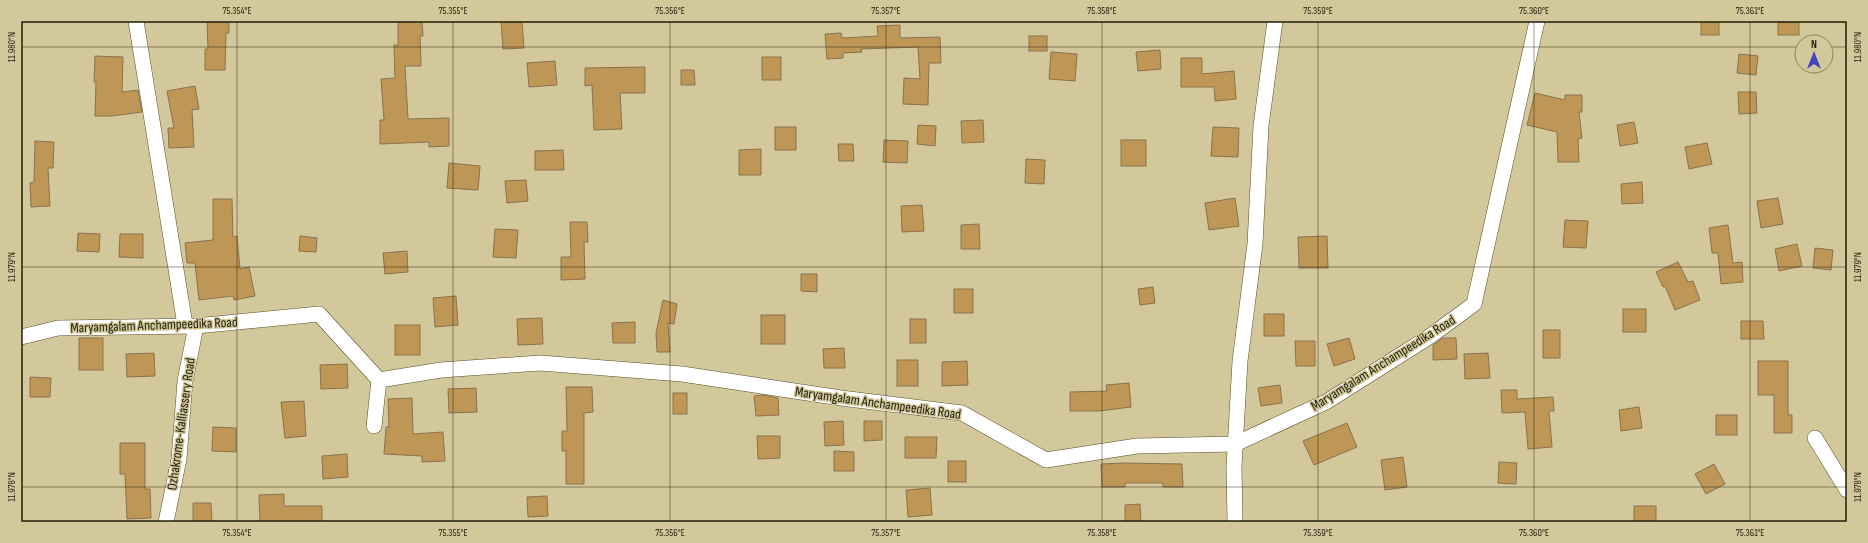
<svg xmlns="http://www.w3.org/2000/svg" width="1868" height="543" font-family="'Sofia Sans Condensed',sans-serif">
<style>
.building{fill:#be9656;stroke:#8b724e}
.lines{fill:none;stroke-linecap:round;stroke-linejoin:round}
.minor-casing{stroke:#574e25;stroke-width:16}
.minor{stroke:#fff;stroke-width:15}
.ticks{fill:none;stroke:#1f1c0a;stroke-width:1;stroke-opacity:0.45}
.labels{text-anchor:middle;dominant-baseline:central;stroke-width:3;stroke-linejoin:round;paint-order:stroke}
.street-label{font-size:14px;fill:#1f1c0a;stroke:#d2c89b}
.neatline{fill:none;stroke:#1f1c0a;stroke-width:1.5}
.ticks-label{font-size:10px;text-anchor:middle;fill:#1f1c0a}
</style>
<rect width="100%" height="100%" fill="#d2c89b"/>
<!-- building -->
<g class="building">
<polygon points="207,21 229,21 229,33 226,33 225,70 205,70 205,49 208,49"/>
<polygon points="398,21 422,21 423,36 420,36 421,66 405,66 408,119 449,118 449,146 429,147 429,142 380,144 380,120 384,120 381,79 395,78 394,45 398,45"/>
<polygon points="501,21 522,21 524,48 503,49"/>
<rect x="1701" y="21" width="18" height="14"/>
<rect x="1778" y="22" width="21" height="13"/>
<polygon points="900,25 900,38 940,37 941,63 929,63 928,105 903,104 904,78 920,79 918,47 861,49 862,52 843,53 843,58 827,59 825,34 841,33 842,38 878,36 877,26"/>
<rect x="1029" y="36" width="18" height="15"/>
<polygon points="1160,50 1161,69 1138,71 1136,52"/>
<polygon points="1051,52 1077,54 1075,81 1049,79"/>
<polygon points="1739,54 1758,56 1756,75 1737,73"/>
<polygon points="95,56 123,57 122,92 138,90 142,112 112,116 95,116 96,82 94,82"/>
<rect x="762" y="57" width="19" height="23"/>
<polygon points="1181,58 1202,58 1202,74 1234,71 1236,99 1215,101 1214,87 1181,87"/>
<polygon points="555,61 557,85 529,87 527,63"/>
<polygon points="645,67 645,93 620,93 622,129 594,130 592,85 585,86 585,68"/>
<polygon points="681,70 694,70 695,85 681,85"/>
<polygon points="195,86 199,109 192,110 194,147 169,148 168,128 174,128 167,91"/>
<polygon points="1738,92 1756,92 1757,113 1739,114"/>
<polygon points="1535,93 1565,100 1565,95 1582,95 1582,112 1579,112 1582,138 1578,139 1579,162 1558,162 1557,132 1527,125"/>
<polygon points="983,120 984,142 962,143 961,121"/>
<polygon points="1634,122 1638,143 1620,146 1617,125"/>
<polygon points="918,125 936,126 935,146 917,144"/>
<rect x="775" y="127" width="21" height="23"/>
<polygon points="1213,127 1239,128 1238,157 1211,156"/>
<polygon points="884,140 908,141 907,163 883,162"/>
<rect x="1121" y="140" width="25" height="26"/>
<polygon points="35,141 54,142 53,168 48,168 50,206 31,207 30,183 34,182"/>
<polygon points="1707,143 1712,164 1689,169 1685,147"/>
<polygon points="838,144 853,144 854,161 839,161"/>
<polygon points="761,149 761,175 739,175 739,150"/>
<polygon points="563,150 564,170 535,170 535,151"/>
<polygon points="1026,159 1045,160 1044,184 1025,183"/>
<polygon points="449,163 480,166 478,190 447,188"/>
<polygon points="526,180 528,201 507,203 505,181"/>
<polygon points="1642,182 1643,203 1622,204 1621,184"/>
<polygon points="1235,198 1239,226 1209,230 1205,203"/>
<polygon points="1778,198 1783,224 1761,228 1757,201"/>
<polygon points="213,199 232,199 233,237 237,236 240,269 249,267 255,296 234,300 233,296 199,300 195,263 187,263 185,243 213,240"/>
<polygon points="922,205 924,231 902,232 901,206"/>
<polygon points="1565,220 1588,221 1586,248 1563,247"/>
<polygon points="570,222 587,222 588,242 584,242 585,279 561,280 561,257 571,257"/>
<polygon points="979,224 980,249 961,249 961,225"/>
<polygon points="1728,225 1733,263 1742,262 1743,282 1721,284 1718,253 1712,253 1709,228"/>
<polygon points="495,229 518,230 516,258 493,257"/>
<polygon points="78,233 100,234 99,252 77,251"/>
<polygon points="120,234 143,234 143,258 119,257"/>
<polygon points="300,236 317,238 316,252 299,251"/>
<polygon points="1327,236 1328,268 1299,268 1298,237"/>
<polygon points="1797,244 1802,266 1779,271 1775,249"/>
<polygon points="1815,248 1833,250 1831,270 1813,268"/>
<polygon points="407,251 408,272 385,274 383,253"/>
<polygon points="1678,262 1688,282 1693,281 1700,300 1675,310 1665,286 1663,287 1656,272"/>
<polygon points="801,274 817,274 817,292 801,291"/>
<polygon points="1153,287 1155,303 1140,305 1138,289"/>
<rect x="954" y="289" width="19" height="24"/>
<polygon points="456,296 458,325 435,327 433,298"/>
<polygon points="663,300 677,304 674,324 668,323 670,352 657,352 656,333"/>
<rect x="1623" y="309" width="23" height="23"/>
<rect x="1264" y="314" width="20" height="22"/>
<rect x="761" y="315" width="24" height="29"/>
<polygon points="542,318 543,344 518,345 517,319"/>
<rect x="910" y="319" width="16" height="24"/>
<polygon points="1741,321 1763,321 1764,339 1741,339"/>
<polygon points="635,322 635,343 613,343 612,323"/>
<rect x="395" y="325" width="25" height="30"/>
<rect x="1543" y="330" width="17" height="28"/>
<rect x="79" y="338" width="24" height="32"/>
<polygon points="1349,338 1355,359 1334,366 1327,344"/>
<polygon points="1443,338 1456,338 1457,359 1433,360 1433,345"/>
<polygon points="1295,341 1315,341 1315,366 1296,366"/>
<polygon points="844,348 845,368 824,368 823,349"/>
<polygon points="154,353 155,376 127,377 126,354"/>
<polygon points="1488,353 1490,378 1465,379 1464,354"/>
<rect x="897" y="360" width="21" height="26"/>
<polygon points="967,361 968,385 942,386 942,362"/>
<polygon points="1758,361 1788,361 1788,415 1792,415 1792,433 1774,433 1774,395 1758,395"/>
<polygon points="347,364 348,388 321,389 320,365"/>
<polygon points="30,377 51,378 50,397 30,397"/>
<polygon points="1129,383 1131,407 1099,411 1070,411 1070,392 1107,391 1106,385"/>
<polygon points="1280,385 1282,403 1261,406 1258,388"/>
<polygon points="566,387 592,387 593,412 584,413 584,484 566,484 566,451 562,451 562,431 567,431"/>
<polygon points="476,388 477,412 449,413 448,389"/>
<polygon points="1501,390 1517,390 1517,399 1553,397 1554,411 1549,411 1552,447 1528,449 1525,412 1502,413"/>
<rect x="673" y="393" width="14" height="21"/>
<polygon points="763,395 778,398 779,415 756,416 754,396"/>
<polygon points="412,398 413,434 443,432 445,461 422,462 422,456 384,454 386,427 389,427 388,399"/>
<polygon points="304,401 306,436 285,438 281,402"/>
<polygon points="1639,407 1642,428 1621,431 1619,410"/>
<rect x="1716" y="415" width="21" height="20"/>
<polygon points="843,421 844,445 825,446 824,422"/>
<polygon points="864,421 882,421 882,440 864,441"/>
<polygon points="1347,423 1357,447 1314,465 1303,441"/>
<polygon points="213,427 236,428 236,452 212,451"/>
<polygon points="757,436 780,436 780,458 758,459"/>
<polygon points="905,437 937,437 936,458 905,458"/>
<polygon points="120,443 145,443 145,489 150,489 151,518 127,519 125,474 120,474"/>
<polygon points="834,451 854,452 854,471 834,471"/>
<polygon points="347,454 348,477 323,479 322,456"/>
<polygon points="1403,457 1407,487 1385,490 1381,460"/>
<rect x="948" y="461" width="18" height="21"/>
<polygon points="1499,462 1517,463 1516,484 1498,483"/>
<polygon points="1124,463 1182,464 1183,487 1163,487 1163,483 1125,483 1125,487 1102,487 1101,464"/>
<polygon points="1714,464 1725,484 1706,494 1695,474"/>
<polygon points="930,488 932,515 908,517 906,490"/>
<polygon points="284,494 284,506 322,506 322,522 260,522 259,495"/>
<polygon points="547,496 548,516 528,517 527,497"/>
<polygon points="193,503 211,503 212,522 193,522"/>
<polygon points="1140,504 1141,522 1125,522 1125,505"/>
<rect x="1634" y="506" width="22" height="16"/>
</g>
<g class="lines">
<!-- minor casing -->
<g class="minor-casing">
<g id="minor">
<polyline points="136,21 185,325"/>
<polyline points="21,337 58,328 196,326 319,314 379,380 441,370 540,363 682,374 841,398 962,413 1046,460 1137,446 1235,444 1326,402 1429,337 1474,304 1537,21"/>
<polyline points="374,426 379,380"/>
<polyline points="1815,438 1847,490"/>
<polyline points="166,522 179,459 185,381 196,326"/>
<polyline points="1235,522 1234,467 1240,361 1255,244 1261,126 1275,21"/>
</g>
</g>
<!-- minor -->
<use href="#minor" class="minor"/>
</g>
<!-- ticks -->
<path class="ticks" d="M 237,21 L 237,522M 453,21 L 453,522M 670,21 L 670,522M 886,21 L 886,522M 1102,21 L 1102,522M 1318,21 L 1318,522M 1534,21 L 1534,522M 1750,21 L 1750,522M 21,47 L 1802,47M 1826,47 L 1847,47M 21,267 L 1847,267M 21,487 L 1847,487"/>
<g class="labels">
<!-- street labels -->
<g class="street-label">
<text transform="translate(154 325) rotate(-2)">Maryamgalam Anchampeedika Road</text>
<text transform="translate(1383 363) rotate(-32)">Maryamgalam Anchampeedika Road</text>
<text transform="translate(878 403) rotate(8)">Maryamgalam Anchampeedika Road</text>
<text transform="translate(181 424) rotate(-82)">Ozhakrome-Kalliassery Road</text>
</g>
</g>
<!-- border -->
<rect width="1868" height="543" fill="none" stroke="#d2c89b" stroke-width="44"/>
<!-- north arrow -->
<g transform="translate(1814 54)"><circle r="19" fill="#d2c89b" stroke="#8a8361"/>
<path d="M0-3L7 15L0 10L-7 15Z" fill="#4745bb"/>
<text y="-6" font-size="11" font-weight="bold" text-anchor="middle" fill="#1f1c0a">N</text>
</g>
<rect x="22" y="22" width="1824" height="499" class="neatline"/>
<g class="ticks-label">
<text x="237" y="14">75.354°E</text>
<text x="453" y="14">75.355°E</text>
<text x="670" y="14">75.356°E</text>
<text x="886" y="14">75.357°E</text>
<text x="1102" y="14">75.358°E</text>
<text x="1318" y="14">75.359°E</text>
<text x="1534" y="14">75.360°E</text>
<text x="1750" y="14">75.361°E</text>
<text transform="translate(11 47) rotate(-90)" y="4">11.980°N</text>
<text transform="translate(1857 47) rotate(-90)" y="4">11.980°N</text>
<text transform="translate(11 267) rotate(-90)" y="4">11.979°N</text>
<text transform="translate(1857 267) rotate(-90)" y="4">11.979°N</text>
<text transform="translate(11 487) rotate(-90)" y="4">11.978°N</text>
<text transform="translate(1857 487) rotate(-90)" y="4">11.978°N</text>
<text x="237" y="536">75.354°E</text>
<text x="453" y="536">75.355°E</text>
<text x="670" y="536">75.356°E</text>
<text x="886" y="536">75.357°E</text>
<text x="1102" y="536">75.358°E</text>
<text x="1318" y="536">75.359°E</text>
<text x="1534" y="536">75.360°E</text>
<text x="1750" y="536">75.361°E</text>
</g>
</svg>
